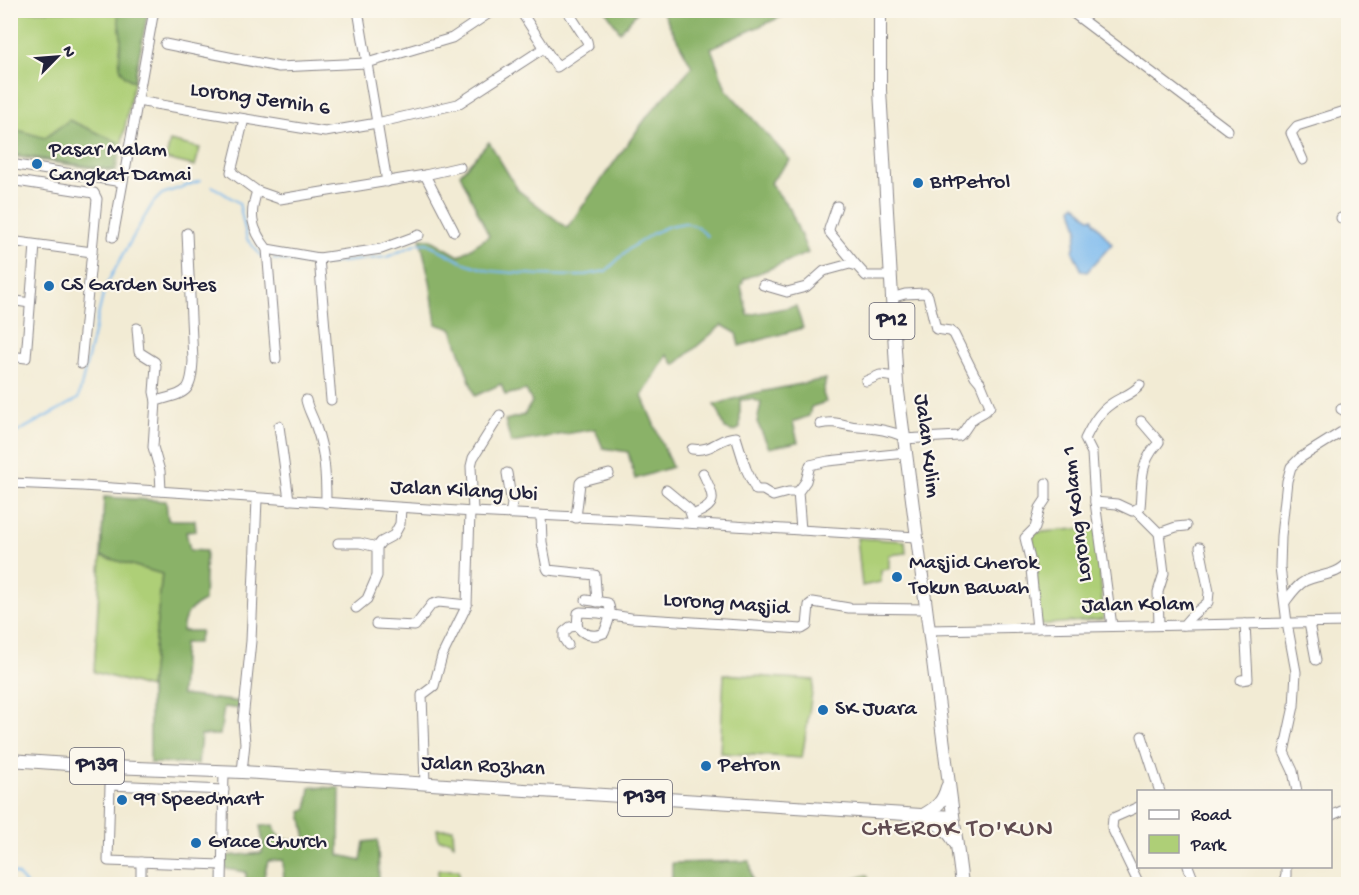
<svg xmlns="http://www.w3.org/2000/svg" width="1359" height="895" font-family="'Gochi Hand',sans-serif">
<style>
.green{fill:#aecf77;stroke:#687859;stroke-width:1.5}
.forest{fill:#8ab268;stroke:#566a52;stroke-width:1.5}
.water{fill:#7ab9ee;stroke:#4e6e94;stroke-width:1.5}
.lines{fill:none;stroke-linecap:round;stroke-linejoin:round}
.stream{stroke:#7ab9ee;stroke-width:2}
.minor-casing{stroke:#8a8688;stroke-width:11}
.major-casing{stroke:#8a8688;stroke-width:14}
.minor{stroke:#fff;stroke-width:9}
.major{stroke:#fff;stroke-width:12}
.poi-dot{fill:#1f6fb2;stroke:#fbf7ec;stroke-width:2}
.labels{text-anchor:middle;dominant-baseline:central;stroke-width:4.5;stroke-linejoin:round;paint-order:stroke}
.shield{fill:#fbf7ec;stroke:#636270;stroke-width:1.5}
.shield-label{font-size:21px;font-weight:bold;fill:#22223b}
.street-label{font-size:22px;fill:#22223b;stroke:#fbf7ec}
.poi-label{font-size:22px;fill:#22223b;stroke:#fbf7ec;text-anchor:start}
.quarter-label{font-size:26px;letter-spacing:1.5px;fill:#614c51;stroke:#fbf7ec}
</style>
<rect width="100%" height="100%" fill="#fbf7ec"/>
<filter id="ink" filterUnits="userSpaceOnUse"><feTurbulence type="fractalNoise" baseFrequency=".0167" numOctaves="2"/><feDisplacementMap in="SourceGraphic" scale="12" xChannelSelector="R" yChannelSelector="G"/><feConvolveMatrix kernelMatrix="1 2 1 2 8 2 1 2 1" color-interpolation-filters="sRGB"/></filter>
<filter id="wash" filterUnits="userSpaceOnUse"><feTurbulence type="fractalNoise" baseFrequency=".008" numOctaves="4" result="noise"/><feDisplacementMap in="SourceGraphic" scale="24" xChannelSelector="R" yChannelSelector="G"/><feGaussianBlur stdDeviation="1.35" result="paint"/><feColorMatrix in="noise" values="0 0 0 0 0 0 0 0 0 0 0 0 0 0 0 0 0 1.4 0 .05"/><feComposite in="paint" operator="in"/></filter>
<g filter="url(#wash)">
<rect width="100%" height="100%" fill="#f2ebd4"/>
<!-- green -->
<g class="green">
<polygon points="11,11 148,11 116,172 11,156"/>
<polygon points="170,141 200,148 195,166 166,159"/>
<polygon points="1096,527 1104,619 1040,625 1032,533"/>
<polygon points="857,538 905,541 906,553 889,555 889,569 881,570 881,582 862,586"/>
<polygon points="101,556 162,574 150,688 94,672"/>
<polygon points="724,674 814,680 802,758 720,753"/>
<polygon points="437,829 453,829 454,844 448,840 439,840"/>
<rect x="438" y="870" width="21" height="14"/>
<polygon points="867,875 871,884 839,884"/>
</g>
<!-- forest -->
<g class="forest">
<path d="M 117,11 L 148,11 L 134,81 C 114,75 120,55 121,40 C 121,30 118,20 117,11 Z"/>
<polygon points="606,11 638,11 620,32"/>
<polygon points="662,11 794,11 711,48 726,89 790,160 770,183 790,209 808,253 744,279 741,286 748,315 796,306 803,328 739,346 736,333 722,325 675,365 667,355 642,396 672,467 635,479 628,452 603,448 595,429 511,443 505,420 524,415 532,402 526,390 505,395 501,384 475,396 452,329 436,324 430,281 420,238 430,239 459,256 489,236 460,174 489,142 518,190 567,228 649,114 692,67"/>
<polygon points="69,120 118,142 114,170 11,154 11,128 45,138"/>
<polygon points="826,379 823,393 826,402 811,407 809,416 793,422 798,442 769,448 757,422 761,403 752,399 740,400 740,428 734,432 725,429 719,412 714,405 750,394"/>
<path d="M 104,497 L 166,501 L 168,520 L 195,520 L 196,531 L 186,532 L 190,550 L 206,551 L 204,601 C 190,608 184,614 182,631 L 201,631 L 198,643 L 184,643 L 181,695 L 241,702 L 240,709 L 224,707 L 220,735 L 201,735 L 198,764 L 150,763 L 150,688 L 162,574 L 101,556 Z"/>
<path d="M 310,787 L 340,788 L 339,855 L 361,860 L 364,842 L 378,840 L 379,884 L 284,884 L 283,860 L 268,861 L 262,884 L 246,884 L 246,872 L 226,869 L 226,856 L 262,853 L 263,842 L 260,826 L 274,825 C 278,844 290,840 306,840 L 301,812 L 307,809 Z"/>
<polygon points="750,861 753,884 672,884 672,863"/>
</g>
<!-- water -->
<polygon class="water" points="1075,204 1089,218 1093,218 1094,222 1112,244 1087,272 1082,271 1073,252 1078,229 1072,208"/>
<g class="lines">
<!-- stream -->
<g class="stream">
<polyline points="212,186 239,203 247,239 262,257"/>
<polyline points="273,259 315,265"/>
<polyline points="325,264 387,257 417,244 427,243 462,262 490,271 540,275 579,276 606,271 629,249 653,233 669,226 685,223 698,227 707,236"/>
<polyline points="10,436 78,399 105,287 141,223 153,203 162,194 200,181"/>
<polyline points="10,871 18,875 26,884"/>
</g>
</g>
</g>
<g filter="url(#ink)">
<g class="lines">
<!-- minor casing -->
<g class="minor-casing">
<g id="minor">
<polyline points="358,10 387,182"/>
<polyline points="520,10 557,67 588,46 587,41 567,10"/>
<polyline points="1069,10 1228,130"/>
<polyline points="165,44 279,67 367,63 452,38 494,10"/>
<polyline points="137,101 325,132 377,123 458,104 544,48"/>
<polyline points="244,119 231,172 257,191 280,199 425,175 460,167"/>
<polyline points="1303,160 1291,133 1297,126 1348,110"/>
<polyline points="10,164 122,182"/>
<polyline points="425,175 454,231"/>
<polyline points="10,180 94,193 97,199 81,364"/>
<path d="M 257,191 C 249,215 251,228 267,249 L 319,258 L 381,249 L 419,235"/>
<polyline points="837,206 829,229 830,233 857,266"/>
<polyline points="1341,218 1348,223"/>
<polyline points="113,237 154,10"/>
<polyline points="10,241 92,252"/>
<polyline points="267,249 276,359"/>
<polyline points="319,258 331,400"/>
<polyline points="763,285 787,292 806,287 824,271 850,264 857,266 866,276 889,276"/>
<path d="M 891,298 L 905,294 L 925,293 L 928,296 L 936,329 L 950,331 L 954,334 L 975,376 L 980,382 L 990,406 C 986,413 981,413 974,418 C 968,422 966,431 959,436 L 903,439"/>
<polyline points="10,300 30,303"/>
<polyline points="137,328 139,352 155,362 156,366 154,392 156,401"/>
<polyline points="10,356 26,358 35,245"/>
<polyline points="866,381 880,375 896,377"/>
<path d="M 306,400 C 308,410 313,417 316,427 C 325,451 326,477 326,503"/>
<polyline points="1341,409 1348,413"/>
<path d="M 820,424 C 835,420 845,426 859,427 C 873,428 889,430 902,436"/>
<polyline points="279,426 289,500"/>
<path d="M 692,449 C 714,452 718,437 736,437 L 746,469 L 756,490 L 763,490 L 773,496 L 788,492 L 798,492"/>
<polyline points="507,473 512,504 510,514"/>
<polyline points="10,483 82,486 473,512 618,519 916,537"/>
<polyline points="666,490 689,509 693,521"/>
<path d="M 161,491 L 160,471 L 153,447 L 156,401 C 187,392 191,394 193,361 L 187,233"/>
<path d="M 1095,502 L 1117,504 L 1132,511 L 1140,507 C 1142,490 1140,469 1150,454 C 1152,449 1156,447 1159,442 L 1141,421"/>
<polyline points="1136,510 1159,533 1176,527 1186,526"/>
<polyline points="473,512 471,466 473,458 500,415"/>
<path d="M 692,515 C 720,505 714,497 703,473"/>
<polyline points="541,516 542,542 547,568 548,570 595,575 597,602"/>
<polyline points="576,518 580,483 582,481 609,474"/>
<polyline points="801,530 798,492 806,481 810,465 828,461 905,453"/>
<polyline points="1159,533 1164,573 1158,592 1159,625"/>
<polyline points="338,543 360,543 377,547"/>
<path d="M 1285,602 C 1291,594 1297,585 1305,581 C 1319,574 1338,576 1348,562"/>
<polyline points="356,608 367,599 377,576 377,547 381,542 394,535 400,524 401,508"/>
<polyline points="1309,623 1316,660"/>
<polyline points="376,624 415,626 432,604 439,602 467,605"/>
<path d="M 1184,625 C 1191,614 1200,610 1208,602 L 1209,592 L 1200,547"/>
<polyline points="577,626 578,613 580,612 599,613 631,618 802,629 807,626 809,605 813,602 849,608 925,609"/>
<path d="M 1112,626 L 1095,502 L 1092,453 L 1085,439 C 1092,425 1098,413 1111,404 C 1121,397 1133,394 1140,385"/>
<polyline points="1037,628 1030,559 1025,538 1035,528 1040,508 1046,499 1046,483"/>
<polyline points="929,630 1348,622"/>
<path d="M 568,645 L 564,639 L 564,632 L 570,627 L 577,626 C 584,635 593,638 604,633 C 608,622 613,614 608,603 L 586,600"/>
<polyline points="1241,680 1248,679 1245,624"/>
<polyline points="1142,736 1160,792"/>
<polyline points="242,772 245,743 243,720 251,641 257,499"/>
<polyline points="425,784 422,695 434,686 442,656 467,605 470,512"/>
<polyline points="1297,792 1293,771 1284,752 1294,706 1296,672 1287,623 1280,567 1281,536 1287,481 1291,467 1300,458 1348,428"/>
<polyline points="1138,807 1113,818 1112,828 1139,884"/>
<polyline points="1330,816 1348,808"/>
<polyline points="222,865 108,861 110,785 224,790"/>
<polyline points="1188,866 1195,884"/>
<polyline points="141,884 141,862"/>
<polyline points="222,884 224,771"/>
<polyline points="1282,884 1286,876 1286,866"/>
</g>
</g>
<!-- major casing -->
<g class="major-casing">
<g id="major">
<polyline points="880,10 880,90 897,384 962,884"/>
<polyline points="10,760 111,767 242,772 953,817"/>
<path d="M 947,787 C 943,802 937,807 923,815 C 936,823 948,829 955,843"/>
</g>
</g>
<!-- minor -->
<use href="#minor" class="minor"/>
<!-- major -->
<use href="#major" class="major"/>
</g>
</g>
<!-- markers -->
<g class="poi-dot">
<circle cx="37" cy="164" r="6"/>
<circle cx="918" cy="183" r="6"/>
<circle cx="49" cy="286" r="6"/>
<circle cx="897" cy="577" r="6"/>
<circle cx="823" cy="710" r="6"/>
<circle cx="706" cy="766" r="6"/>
<circle cx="122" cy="800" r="6"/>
<circle cx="196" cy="843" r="6"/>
</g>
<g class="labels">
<!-- shield labels -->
<g class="shield">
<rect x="869.5" y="303" width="45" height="36" rx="4.5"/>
<rect x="70" y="748" width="54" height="36" rx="4.5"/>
<rect x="618" y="780" width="54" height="36" rx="4.5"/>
</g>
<g class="shield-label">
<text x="892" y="321">P12</text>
<text x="97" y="766">P139</text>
<text x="645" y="798">P139</text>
</g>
<!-- street labels -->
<g class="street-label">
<text transform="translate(260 100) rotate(8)">Lorong Jernih 6</text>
<text transform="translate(926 446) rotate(83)">Jalan Kulim</text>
<text transform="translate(464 492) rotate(3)">Jalan Kilang Ubi</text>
<text transform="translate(1078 514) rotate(-97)">Lorong Kolam 1</text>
<text transform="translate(726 605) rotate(4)">Lorong Masjid</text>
<text transform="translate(1138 606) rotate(-1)">Jalan Kolam</text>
<text transform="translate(483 767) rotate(3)">Jalan Rozhan</text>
</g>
<!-- poi labels -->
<g class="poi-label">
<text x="49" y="151">Pasar Malam<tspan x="49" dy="25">Cangkat Damai</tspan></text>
<text x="930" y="183">BHPetrol</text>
<text x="61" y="286">CS Garden Suites</text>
<text x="909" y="564">Masjid Cherok<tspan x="909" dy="25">Tokun Bawah</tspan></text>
<text x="835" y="710">SK Juara</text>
<text x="718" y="766">Petron</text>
<text x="134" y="800">99 Speedmart</text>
<text x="208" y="843">Grace Church</text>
</g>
<!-- quarter labels -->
<g class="quarter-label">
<text x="958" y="830">CHEROK TO'KUN</text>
</g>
</g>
<!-- margin -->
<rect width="1359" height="895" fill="none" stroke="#fbf7ec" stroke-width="36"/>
<!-- legend -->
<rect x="1137" y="790" width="195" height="78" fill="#fbf7ec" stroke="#a4a2a5" stroke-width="1.5"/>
<rect x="1149" y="810" width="30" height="9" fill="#ffffff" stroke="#a4a2a5" stroke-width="1.5"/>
<text x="1191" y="820" font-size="18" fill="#22223b">Road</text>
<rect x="1149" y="835" width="30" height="18" fill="#aecf77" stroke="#a4a2a5" stroke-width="1.5"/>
<text x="1191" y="850" font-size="18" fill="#22223b">Park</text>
<!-- north arrow -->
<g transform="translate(57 57) rotate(65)" stroke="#fbf7ec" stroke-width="4.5" paint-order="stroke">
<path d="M0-4.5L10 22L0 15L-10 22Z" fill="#22223b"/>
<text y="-9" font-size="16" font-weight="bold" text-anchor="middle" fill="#22223b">N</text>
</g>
</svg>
